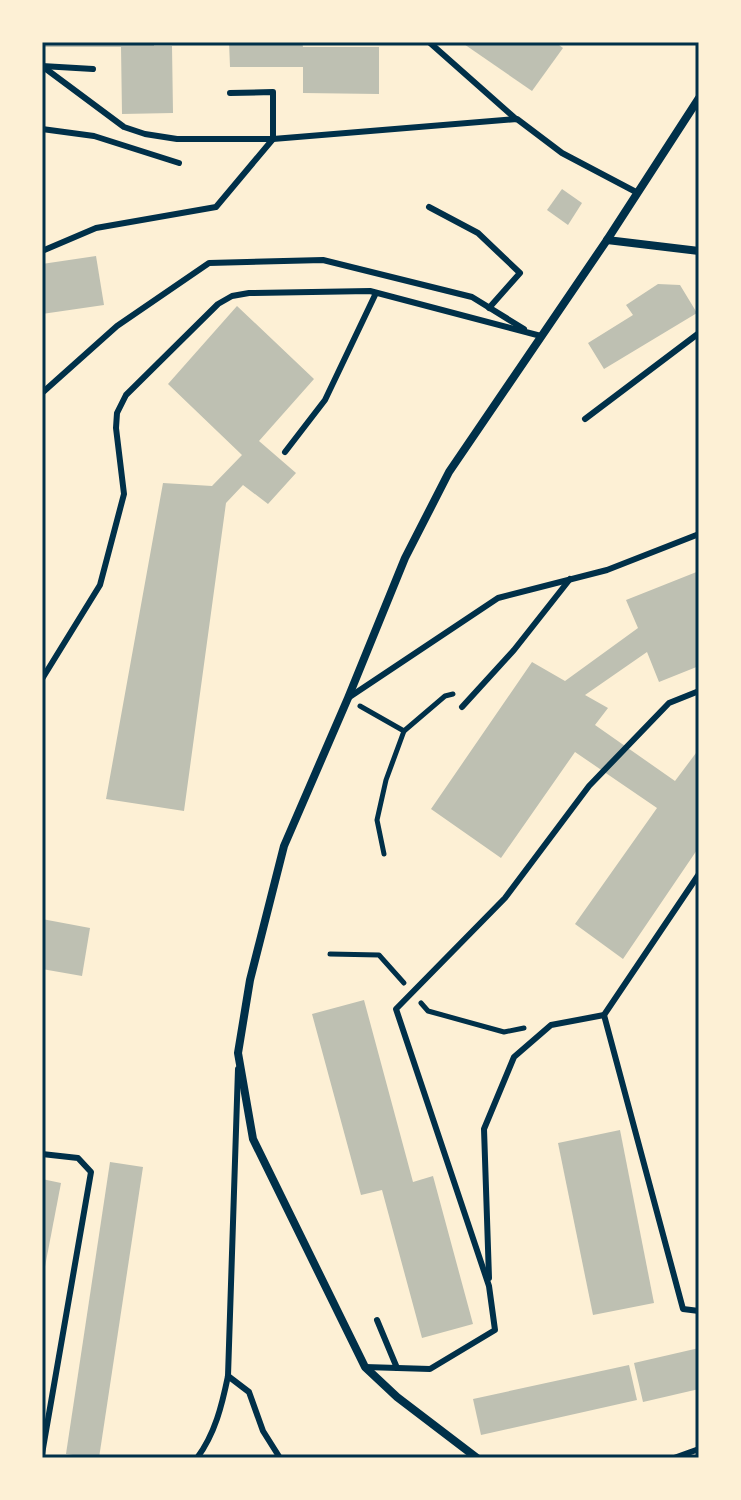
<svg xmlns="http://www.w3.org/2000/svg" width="741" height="1500" font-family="'PT Sans Narrow',sans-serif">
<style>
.building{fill:#bec0b2}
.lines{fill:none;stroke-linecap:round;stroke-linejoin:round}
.path{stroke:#003049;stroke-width:5}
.service{stroke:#003049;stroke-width:6}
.minor{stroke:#003049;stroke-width:8}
.neatline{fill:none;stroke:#003049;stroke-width:3}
</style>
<rect width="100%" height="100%" fill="#fdf0d5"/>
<!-- building -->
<g class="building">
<polygon points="42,42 154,42 154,46 172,46 173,113 122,114 121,47 42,47"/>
<polygon points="229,42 302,42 303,47 379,47 379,94 303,93 303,67 230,67"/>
<polygon points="461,42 555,42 563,48 532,91"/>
<polygon points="562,189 582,203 568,225 547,210"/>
<polygon points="96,256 104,305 42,314 42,264"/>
<polygon points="658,284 680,285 697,313 604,369 588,343 633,315 626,305"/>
<polygon points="237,306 314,379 259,441 296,473 268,504 243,485 226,503 184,811 106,799 163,483 212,486 242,455 168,384"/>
<polygon points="699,571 699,666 659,682 647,652 585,695 608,708 595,725 675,781 699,749 699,847 623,959 575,924 657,808 575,752 501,858 431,809 532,662 565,681 638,628 626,600"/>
<polygon points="42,919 90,928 82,976 42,969"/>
<polygon points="364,1000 413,1182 433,1176 473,1324 422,1338 382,1190 361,1195 312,1014"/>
<polygon points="620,1130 654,1303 593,1315 558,1143"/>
<polygon points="110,1162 143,1167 99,1458 93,1458 66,1454"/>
<polygon points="42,1179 61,1183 43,1277 42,1277"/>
<polygon points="699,1348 699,1389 643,1402 634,1363"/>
<polygon points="629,1365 637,1400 481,1435 473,1399"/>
</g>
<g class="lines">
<!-- path -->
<g class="path">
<polyline points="360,706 404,731"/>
<polyline points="384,854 377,820 386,780 404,731 445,696 453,694"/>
<polyline points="330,954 379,955 404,983"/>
<polyline points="421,1003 428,1011 504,1032 524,1028"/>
</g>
<!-- service -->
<g class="service">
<polyline points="429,42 516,119"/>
<polyline points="42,66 124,127 145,134 177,139 273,139 517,119 562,153 636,192"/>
<polyline points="42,66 93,69"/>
<polyline points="42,129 94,136 179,163"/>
<polyline points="429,207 478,233 520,273 489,308"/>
<polyline points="42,251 96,228 216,207 273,139 273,92 230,93"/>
<polyline points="42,393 117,326 209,263 323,260 472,297 524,329"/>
<polyline points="585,419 699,333"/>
<polyline points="285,452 325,400 376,293"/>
<polyline points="42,679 100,585 124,494 116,428 117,413 126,395 218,304 232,296 249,293 370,291 541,336"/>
<polyline points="348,698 498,598 607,570 699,534"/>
<polyline points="462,707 514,650 570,579"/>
<polyline points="604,1015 683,1309 699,1311"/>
<polyline points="42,1154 78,1158 91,1172 42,1454"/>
<polyline points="489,1278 484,1129 514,1057 551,1025 604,1015 699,874"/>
<polyline points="377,1320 397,1368"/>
<polyline points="365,1367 430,1369 495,1330 489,1286 396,1009 505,898 589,786 669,703 699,691"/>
<polyline points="228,1376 249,1392 263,1431 280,1458"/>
<path d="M 197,1458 C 215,1434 222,1405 228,1376 L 238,1069"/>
<polyline points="674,1458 699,1449"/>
</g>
<!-- minor -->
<g class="minor">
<polyline points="607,240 699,251"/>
<polyline points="477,1458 397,1397 365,1367 253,1139 238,1053 250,980 284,846 348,698 405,558 449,472 607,240 699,98"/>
</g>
</g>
<!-- border -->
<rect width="741" height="1500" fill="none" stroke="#fdf0d5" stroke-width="88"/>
<rect x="44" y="44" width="653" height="1412" class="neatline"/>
</svg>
